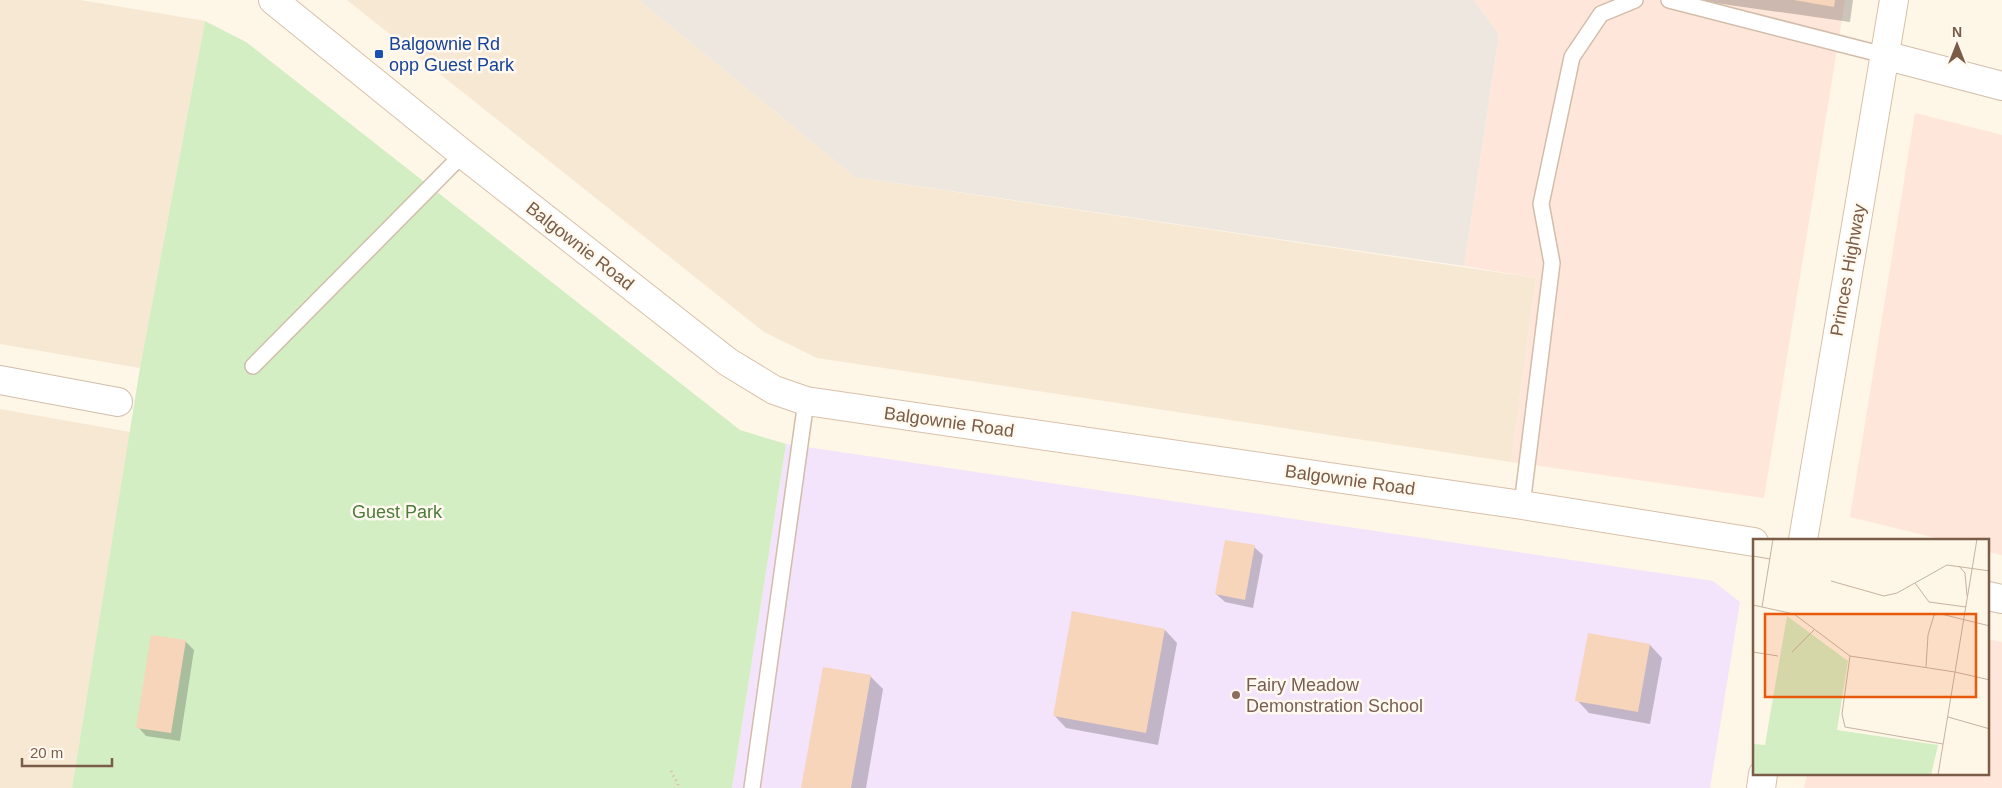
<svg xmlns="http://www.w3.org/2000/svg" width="2002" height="788" font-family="Arial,sans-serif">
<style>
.residential{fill:#f7e8d4}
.commercial{fill:#ffe6da}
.industrial{fill:#eee7e0}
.education{fill:#f3e3fb}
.green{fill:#d3eec3}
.shadow{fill:#0003}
.building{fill:#f7d5bb}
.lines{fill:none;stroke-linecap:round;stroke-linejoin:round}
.service-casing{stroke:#d2bdaa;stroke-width:18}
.minor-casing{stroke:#d2bdaa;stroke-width:30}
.secondary-casing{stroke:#d8c0aa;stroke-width:30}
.path{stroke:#dcb89d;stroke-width:3;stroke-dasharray:1 4;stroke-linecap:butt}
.service{stroke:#fff;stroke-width:15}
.minor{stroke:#fff;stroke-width:28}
.secondary{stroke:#fff;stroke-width:28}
.transit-dot{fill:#1a4fb4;stroke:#fff9ef;stroke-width:2}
.education-dot{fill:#8d6e63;stroke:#fff9ef;stroke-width:2}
.labels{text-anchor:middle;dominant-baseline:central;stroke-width:5;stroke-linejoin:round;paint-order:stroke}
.transit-label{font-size:18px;fill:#164399;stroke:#fff9ef;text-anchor:start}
.street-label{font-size:18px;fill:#7b5c48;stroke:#fff9ef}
.park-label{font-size:18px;fill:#4c7c3c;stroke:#fff9ef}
.education-label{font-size:18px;fill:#785e54;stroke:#fff9ef;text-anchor:start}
.inset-road{fill:none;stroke:#c6b3a2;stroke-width:1}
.view{fill:#e8590c;fill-opacity:0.15;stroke:#e8590c;stroke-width:2.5}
.inset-edge{fill:none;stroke:#7b5c48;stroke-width:2.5}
</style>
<rect width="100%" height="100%" fill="#fef6e6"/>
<!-- residential -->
<g class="residential">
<polygon points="0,0 81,0 205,21 140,368 0,344"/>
<polygon points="347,0 639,0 855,177 1536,278 1511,462 817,358 764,332"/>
<polygon points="0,409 130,432 72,788 0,788"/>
</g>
<!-- commercial -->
<g class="commercial">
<polygon points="1474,0 1845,0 1764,498 1511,462 1536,278 1464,266 1499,35"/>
<polygon points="1915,113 2002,135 2002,555 1988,552 1988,540 1944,540 1850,517"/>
<polygon points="1988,639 2002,642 2002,788 1804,788 1807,774 1988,774"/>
</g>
<!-- industrial -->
<polygon class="industrial" points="639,0 1474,0 1499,35 1464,266 855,177"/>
<!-- education -->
<polygon class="education" points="786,444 1713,581 1740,602 1710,788 732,788"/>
<!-- green -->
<polygon class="green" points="205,21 246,42 740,430 786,444 732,788 72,788 140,368"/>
<!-- shadow -->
<g class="shadow">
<polygon points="1694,0 1853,0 1850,22"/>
<polygon points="1254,547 1263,555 1253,608 1225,602 1216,594"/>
<polygon points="1165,630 1177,643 1158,745 1066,728 1054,715"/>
<polygon points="1589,634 1650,645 1662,658 1650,724 1589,713 1577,700"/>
<polygon points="185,641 194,650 180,741 146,736 138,727"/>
<polygon points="870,676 883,689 866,788 803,788"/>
</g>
<!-- building -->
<g class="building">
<polygon points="1794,0 1835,0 1834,7"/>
<polygon points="1225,540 1255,545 1245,600 1215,594"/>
<polygon points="1072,611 1165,629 1146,733 1053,716"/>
<polygon points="1588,633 1650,644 1638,712 1575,701"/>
<polygon points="151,635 186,640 171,733 136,728"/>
<polygon points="823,667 871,675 851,788 801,788"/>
</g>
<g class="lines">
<!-- service casing -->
<g class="service-casing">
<g id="service">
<polyline points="1669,0 1884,55"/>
<polyline points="253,366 463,154"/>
<polyline points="1522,505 1552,263 1541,204 1572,57 1601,14 1635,0"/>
<polyline points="752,788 806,401"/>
</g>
</g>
<!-- minor casing -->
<g class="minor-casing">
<g id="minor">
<polyline points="1884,55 2002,86"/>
<polyline points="0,380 118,402"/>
<polyline points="1988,596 2002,599"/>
</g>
</g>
<!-- secondary casing -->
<g class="secondary-casing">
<g id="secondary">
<polyline points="273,0 463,154 728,362 774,390 806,401 1522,505 1754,542"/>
<polyline points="1803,540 1894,0"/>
<polyline points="1761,788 1763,774"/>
</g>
</g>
<!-- path -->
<polyline class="path" points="671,771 678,784 677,788"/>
<!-- service -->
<use href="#service" class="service"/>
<!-- minor -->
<use href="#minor" class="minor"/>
<!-- secondary -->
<use href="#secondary" class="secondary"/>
</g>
<!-- markers -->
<rect class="transit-dot" x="374" y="49" width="10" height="10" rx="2.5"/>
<circle class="education-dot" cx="1236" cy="695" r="5"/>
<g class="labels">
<!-- transit labels -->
<g class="transit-label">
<text x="389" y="44">Balgownie Rd<tspan x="389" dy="21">opp Guest Park</tspan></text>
</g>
<!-- street labels -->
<g class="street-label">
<text transform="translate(580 246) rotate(38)">Balgownie Road</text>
<text transform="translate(1848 270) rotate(-80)">Princes Highway</text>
<text transform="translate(949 422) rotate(8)">Balgownie Road</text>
<text transform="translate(1350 480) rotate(8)">Balgownie Road</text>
</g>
<!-- park labels -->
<g class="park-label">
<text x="397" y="512">Guest Park</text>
</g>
<!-- education labels -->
<g class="education-label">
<text x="1246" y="685">Fairy Meadow<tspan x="1246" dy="21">Demonstration School</tspan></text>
</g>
</g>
<!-- overview -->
<g transform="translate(1753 539)">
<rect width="236" height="236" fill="#fef6e6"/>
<path d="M 34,77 L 95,122 L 84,191 L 185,206 L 178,236 L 0,236 L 0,205 L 12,206 Z" fill="#d3eec3"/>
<path class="inset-road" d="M 0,17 L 17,20M 206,27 L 212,34 L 214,57M 78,42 L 131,57 L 144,54 L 194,26 L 237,32M 162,44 L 176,63 L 213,68M 0,66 L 41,75 L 97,117 L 202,133M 9,68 L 20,0M 0,113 L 25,117M 39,113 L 61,91M 97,117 L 89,175 L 92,188 L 190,205M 173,128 L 175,96 L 181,76 L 188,75 L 237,87M 202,133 L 237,141M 195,178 L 237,190M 185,236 L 224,0"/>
<path class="view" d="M 12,75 L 223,75 L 223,158 L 12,158 Z"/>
<rect width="236" height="236" class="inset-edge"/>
</g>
<!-- north arrow -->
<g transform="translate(1957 45)" stroke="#fff9ef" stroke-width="4" paint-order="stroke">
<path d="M0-4L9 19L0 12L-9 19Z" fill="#7b5c48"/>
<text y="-8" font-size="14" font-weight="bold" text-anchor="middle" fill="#7b5c48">N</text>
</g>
<!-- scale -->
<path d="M22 758v8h90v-8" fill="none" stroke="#7b5c48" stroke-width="2.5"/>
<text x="30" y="758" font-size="15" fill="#7b5c48" stroke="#fff9ef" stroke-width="4" paint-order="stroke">20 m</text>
</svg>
